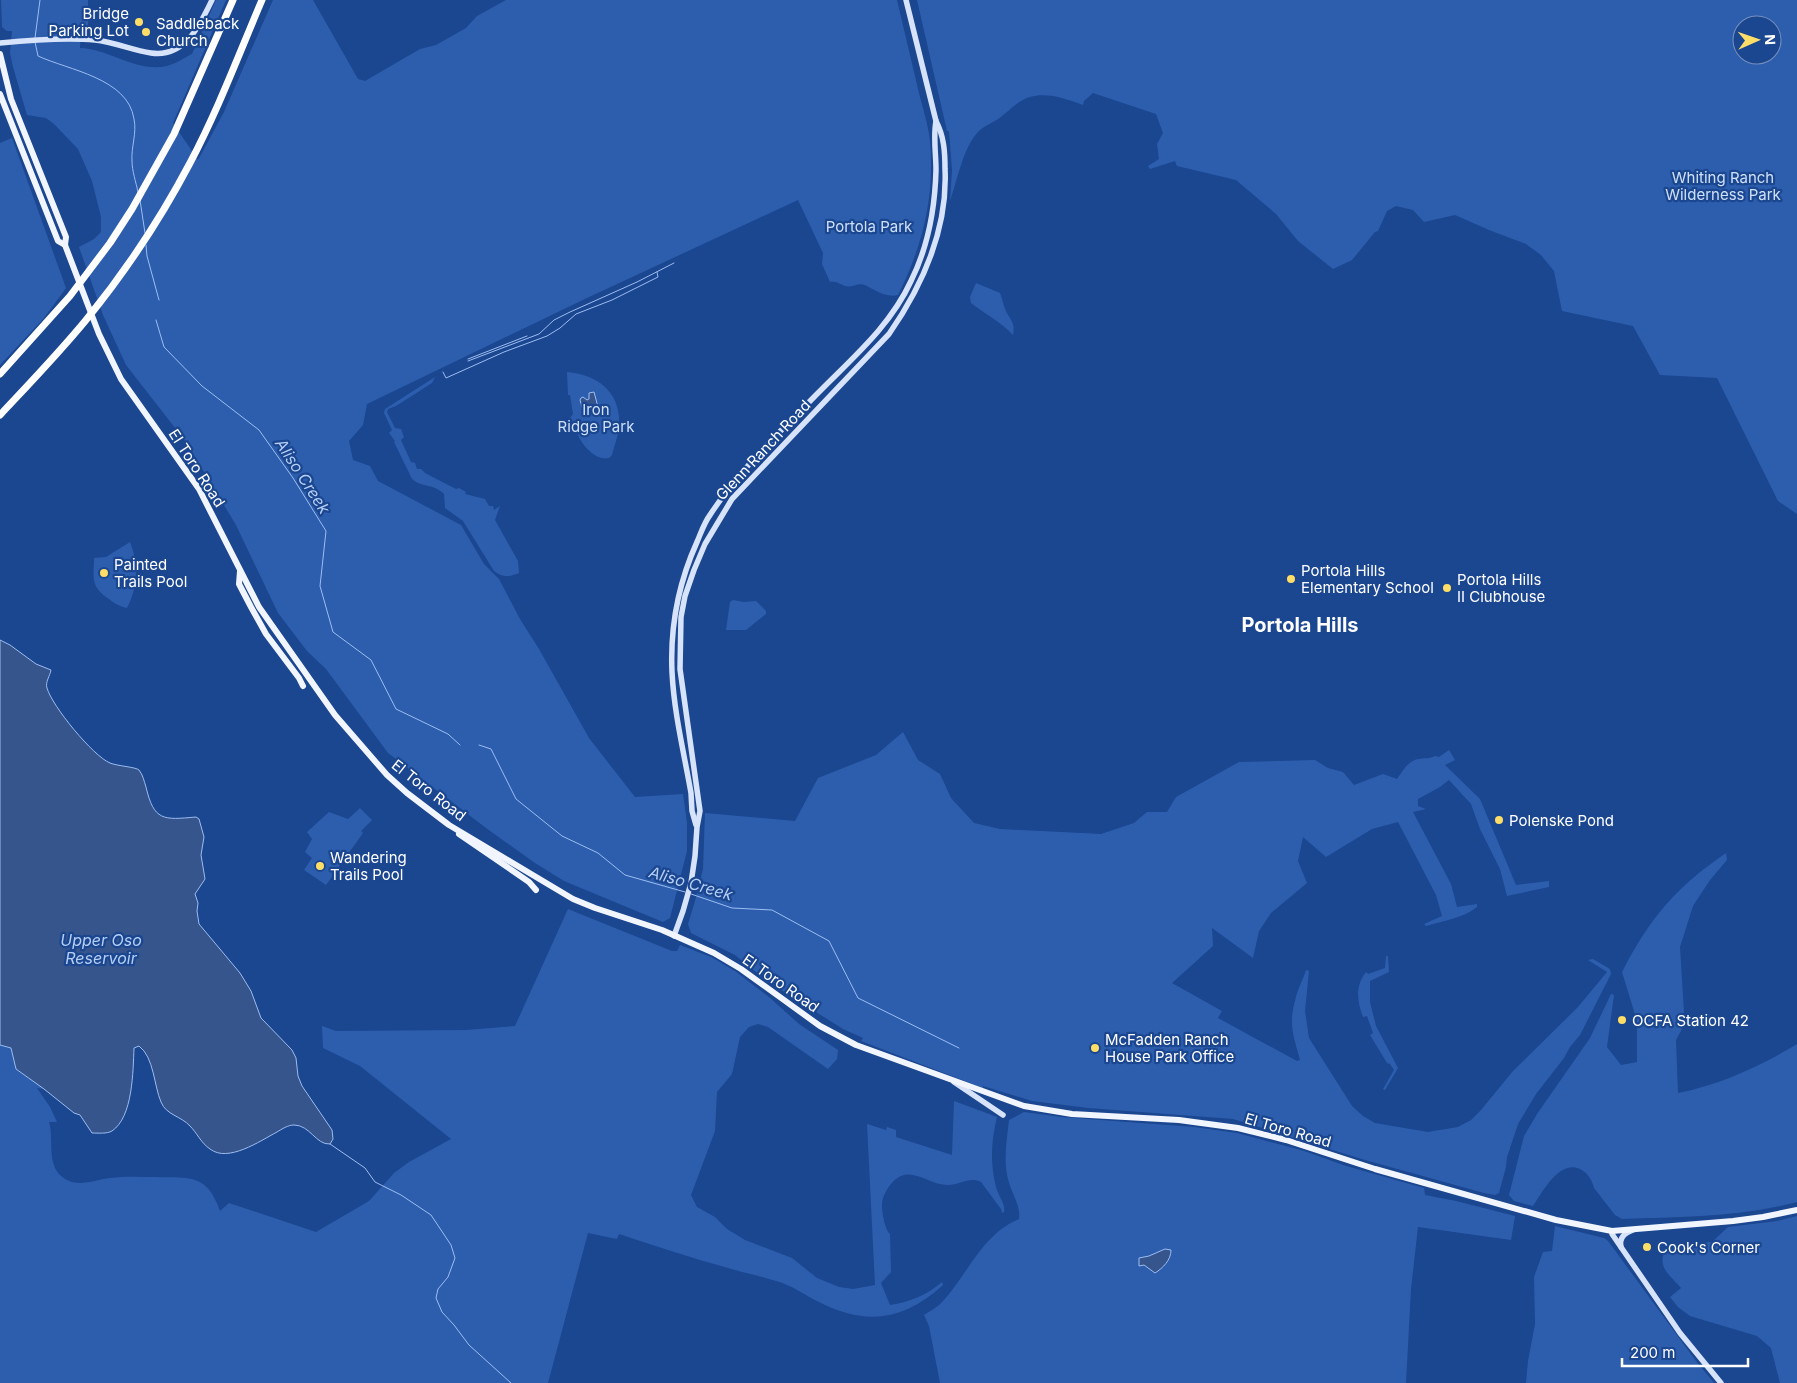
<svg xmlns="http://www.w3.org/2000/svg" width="1797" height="1383" font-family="Inter,sans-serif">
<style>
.green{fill:#2d5eae;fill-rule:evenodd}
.water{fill:#36558c;stroke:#9cbdf1}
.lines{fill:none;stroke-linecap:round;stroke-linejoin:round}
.stream{stroke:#9cbdf1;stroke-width:1}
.secondary{stroke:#d6e3fa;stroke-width:5.5}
.primary{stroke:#f1f5ff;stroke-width:6}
.motorway{stroke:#fff;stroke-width:7}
.poi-dot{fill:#ffde67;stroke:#1b4690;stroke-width:2}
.labels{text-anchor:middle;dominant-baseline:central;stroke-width:4.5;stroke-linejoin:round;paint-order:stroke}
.poi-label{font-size:15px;fill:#fff;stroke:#1b4690;text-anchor:start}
.park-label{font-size:15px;fill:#cfe0fa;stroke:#1b4690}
.street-label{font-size:15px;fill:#fff;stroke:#1b4690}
.water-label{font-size:16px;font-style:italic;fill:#b5cef5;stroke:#1b4690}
.district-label{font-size:20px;font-weight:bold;fill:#fff;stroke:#1b4690}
</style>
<rect width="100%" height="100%" fill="#1b4690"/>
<!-- green -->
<g class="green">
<path d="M 1,0 L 88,0 L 88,27 L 81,28 L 80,48 C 110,49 137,73 167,66 C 175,64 184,58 192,54 L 216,0 L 226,0 L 173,123 L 198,160 L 224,112 L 273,0 L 313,0 L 358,79 L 365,81 L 420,49 L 436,45 L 466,28 L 477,16 L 506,0 L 897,0 C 904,30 911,59 918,89 C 922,106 928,123 930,141 C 935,195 923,246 898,295 C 886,298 875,290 865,285 C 858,282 852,288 845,286 C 839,284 837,281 830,282 L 822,264 L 823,253 L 798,200 L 587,298 L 367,404 L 363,425 L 349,441 L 353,460 L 370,466 L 378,481 L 461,525 L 484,564 L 499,579 L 520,619 L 539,649 L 589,738 L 635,797 L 683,794 L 687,823 L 687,851 L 670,918 L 663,922 L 564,881 L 535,863 L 486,828 L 388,753 L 326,669 L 307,651 L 278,613 L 236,525 L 186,442 L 126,365 L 103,315 L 79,247 L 94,239 L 101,232 L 101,217 L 92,181 L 78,149 L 54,124 L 46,118 L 27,115 L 13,67 L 10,53 L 12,31 L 7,31 L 2,27 Z"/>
<path d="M 917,0 L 1797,0 L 1797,514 L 1778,501 L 1717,378 L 1660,375 L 1633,326 L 1562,311 L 1554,271 L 1541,255 L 1526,244 L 1489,230 L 1455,215 L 1424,222 L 1413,210 L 1396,206 L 1387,211 L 1378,231 L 1375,232 L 1352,260 L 1333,269 L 1298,241 L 1276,214 L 1236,180 L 1177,166 L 1175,161 L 1150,169 L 1148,166 L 1159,159 L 1157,144 L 1163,133 L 1156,114 L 1093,93 L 1084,101 L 1083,105 C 1067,99 1047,92 1030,97 C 1019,100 1011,109 1002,116 C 994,123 984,125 977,133 C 963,149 957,181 950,201 L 952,170 L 949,131 L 947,131 ZM 1742,25 L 1772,25 L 1772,55 L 1742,55 Z"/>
<polygon points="12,138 66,288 44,318 0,365 0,143"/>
<path d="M 976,283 L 1000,293 C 1002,298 1003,303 1005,309 C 1009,319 1016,322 1013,335 C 1001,322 985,314 971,303 L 970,297 Z"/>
<path d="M 567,372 C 599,375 622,393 619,428 C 618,437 614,446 612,455 L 609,458 C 595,461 582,445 577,433 C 574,428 574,423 570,418 L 573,414 L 570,395 L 568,395 Z"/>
<path d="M 435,377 L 432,383 L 396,406 L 388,409 L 387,412 L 395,428 L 401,429 L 404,437 L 401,440 L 411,462 L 415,463 L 417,469 L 421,469 L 425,473 L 456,489 L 459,488 L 466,492 L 465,494 L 485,499 L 489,506 L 493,506 L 494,510 L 500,506 L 495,520 L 518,561 L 519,573 C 509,577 503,578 494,571 L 463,521 L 445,508 L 444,494 C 433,483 422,488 412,479 L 394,442 L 395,441 L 389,433 L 392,430 L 384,413 L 385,409 Z"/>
<path d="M 130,542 C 139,564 138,587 127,608 C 118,606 113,602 106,597 C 90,585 94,576 94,558 L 106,557 Z"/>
<polygon points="733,600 744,602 756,601 766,611 766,614 746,630 726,630 730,602"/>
<path d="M 903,732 L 918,760 L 940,774 L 951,798 L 974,823 L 1000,829 L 1101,834 L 1134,823 L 1147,812 L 1167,812 L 1176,797 L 1239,762 L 1315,760 L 1328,768 L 1343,772 L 1354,785 L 1383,774 L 1397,779 C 1403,771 1408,760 1419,759 C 1426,757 1426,760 1435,756 L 1439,757 L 1449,750 L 1455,760 L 1445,765 L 1480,799 L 1516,885 L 1549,881 L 1549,887 L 1507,896 L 1500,869 L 1480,829 L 1471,804 L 1449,780 L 1440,787 L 1418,799 L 1418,806 L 1426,809 L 1413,812 L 1451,884 L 1457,907 L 1477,904 L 1477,907 C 1464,918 1442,921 1426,926 L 1424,924 L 1442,916 L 1436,895 L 1398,822 L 1372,829 L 1326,857 L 1303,837 L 1298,861 L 1307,883 L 1271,913 L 1259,931 L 1253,958 L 1212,928 L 1213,946 L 1172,983 L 1222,1011 L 1218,1018 L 1297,1061 L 1300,1060 C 1293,1034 1288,1024 1296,997 C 1298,988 1303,980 1306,970 L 1309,971 L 1305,1011 L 1309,1038 L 1352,1106 L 1363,1116 L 1375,1123 L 1428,1132 L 1458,1127 L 1471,1120 L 1481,1110 L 1513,1071 L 1578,1007 L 1607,972 L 1588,960 L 1593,959 L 1610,969 L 1611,974 L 1580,1035 L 1570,1047 L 1564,1058 L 1536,1094 L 1518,1124 L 1507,1157 L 1506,1167 L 1499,1193 L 1495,1195 L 1484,1193 L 1365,1160 L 1233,1119 L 1088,1108 L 1032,1101 L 983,1086 L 983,1088 L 861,1041 L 863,1038 L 843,1029 L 770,983 L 735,955 L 691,933 L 688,924 L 695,901 L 703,869 L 705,813 L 795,821 L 818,778 L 876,755 Z"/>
<polygon points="360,808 372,820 361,831 363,833 326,885 304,870 312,858 305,852 312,839 307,832 329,812 348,819"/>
<path d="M 1726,853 L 1727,860 L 1710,880 L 1693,906 L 1680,947 L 1684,1012 L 1683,1027 L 1676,1040 L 1678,1093 C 1719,1085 1761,1066 1797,1044 L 1797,1202 C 1740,1217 1680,1217 1622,1219 L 1615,1215 L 1594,1188 C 1592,1180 1588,1173 1580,1169 C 1560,1159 1542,1192 1533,1206 L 1514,1201 L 1509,1195 L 1524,1136 L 1537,1114 L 1590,1038 L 1611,994 L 1614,995 L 1607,1047 L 1621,1065 L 1637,1062 L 1637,1021 L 1622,972 C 1650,918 1675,888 1726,853 Z"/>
<path d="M 568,909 L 672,951 L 677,951 L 680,945 L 711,957 L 735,971 L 769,997 L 799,1024 L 838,1050 L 837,1059 L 828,1069 L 768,1027 L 758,1024 L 749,1027 L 740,1037 L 732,1074 L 717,1092 L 715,1131 L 691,1195 L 697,1207 L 715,1217 L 727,1229 L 745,1240 L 792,1258 L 817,1278 L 839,1287 L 853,1289 L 875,1285 L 867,1124 L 886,1130 L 887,1127 L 896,1130 L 896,1137 L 952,1155 L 954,1101 L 997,1117 C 991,1141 990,1163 996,1187 C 998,1195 1006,1205 1004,1212 L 1002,1213 L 1001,1209 L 981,1182 C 970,1176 959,1185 948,1185 C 927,1185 909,1162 891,1184 C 886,1190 882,1198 882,1205 C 882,1213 885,1230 890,1234 L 891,1272 L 881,1283 L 890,1305 C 910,1302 927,1295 942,1282 L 943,1285 C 905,1320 867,1326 821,1303 C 806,1296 792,1285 776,1281 C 761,1276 744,1273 728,1268 C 692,1258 655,1246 619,1234 L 617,1239 L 588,1233 L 548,1383 L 0,1383 L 0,1045 L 11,1048 L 16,1069 L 44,1089 L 37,1088 L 50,1107 L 57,1122 L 49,1122 C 54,1138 47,1160 59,1174 C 74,1190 93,1180 110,1178 C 125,1176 141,1177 156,1177 C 189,1178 207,1173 220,1211 L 229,1203 L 316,1232 L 369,1201 L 394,1173 L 409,1162 L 451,1139 L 360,1066 L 323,1048 L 322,1026 L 336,1031 L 466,1030 L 515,1026 Z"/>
<path d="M 1386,956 L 1388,956 L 1389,972 L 1370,981 L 1370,1002 L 1376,1026 L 1398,1068 L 1385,1090 L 1383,1089 L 1394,1070 L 1390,1064 L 1387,1063 L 1370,1035 L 1373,1033 L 1367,1016 L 1363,1017 C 1357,1001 1355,986 1366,972 L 1368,974 L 1385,968 Z"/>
<path d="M 1024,1112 L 1061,1117 L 1194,1127 L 1237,1133 L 1304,1151 L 1346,1166 L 1424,1188 L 1425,1195 L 1456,1201 L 1515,1216 L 1511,1240 L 1418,1227 L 1411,1289 L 1406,1383 L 940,1383 L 929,1326 L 924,1315 C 930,1311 938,1307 943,1301 C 968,1274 982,1234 1019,1219 C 1021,1205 1011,1193 1008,1179 C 1003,1160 1007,1139 1009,1120 Z"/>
<path d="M 1797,1216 L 1797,1383 L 1780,1383 L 1771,1348 L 1757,1336 L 1690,1316 L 1678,1307 L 1670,1297 L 1681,1288 C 1667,1272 1655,1266 1668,1245 L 1712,1242 L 1728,1227 L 1777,1221 Z"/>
<polygon points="1555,1226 1604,1238 1608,1241 1696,1361 1714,1383 1526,1383 1528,1361 1535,1324 1534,1277 1543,1252 1552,1251"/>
</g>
<!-- water -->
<g class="water">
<polygon points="594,392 598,407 589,407 583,410 580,400 581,398 583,397 587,400 589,399 589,393"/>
<path d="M 0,640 L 10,645 L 36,664 L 51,670 C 50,676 45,682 47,688 C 52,706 93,756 110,763 C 117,766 136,767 139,770 C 143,775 144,781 146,787 C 154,821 163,820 196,817 L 199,819 L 204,837 L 201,855 L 205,879 L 195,894 L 198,903 L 197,911 L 199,924 L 240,973 L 251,991 L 261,1018 L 292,1050 L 296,1058 L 298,1076 L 302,1086 L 332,1130 L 333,1139 L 330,1144 C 316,1145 310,1125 294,1125 C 288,1125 282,1129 277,1132 C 260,1141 228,1163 210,1149 C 201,1143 197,1133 190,1126 C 181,1116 166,1115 161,1102 C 154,1086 154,1057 139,1046 L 134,1048 C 133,1071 133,1117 112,1131 C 107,1134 98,1133 92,1133 L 80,1115 L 74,1113 L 44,1089 L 16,1069 L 11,1048 L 0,1045 Z"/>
<path d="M 1165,1249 L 1171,1250 C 1171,1260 1163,1268 1155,1273 L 1144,1265 L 1139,1266 L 1139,1258 L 1149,1256 Z"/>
</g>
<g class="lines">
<!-- stream -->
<g class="stream">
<polyline points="35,38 40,0"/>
<path d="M 35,42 L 38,56 C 68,70 128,78 134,119 C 137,133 131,147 132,161 C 132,171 136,182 138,192"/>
<polyline points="140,200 145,233"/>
<polyline points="146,245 147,256 159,300"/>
<polyline points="156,320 164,347 202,386 259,430 293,478 326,531 320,586 333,632 371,660 396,709 448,734 460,745"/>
<polyline points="468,359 527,336"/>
<polyline points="468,361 539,334 554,320 570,312 637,282 674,263"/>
<polyline points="443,372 446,378 504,352 547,336 560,328 576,314 612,300 658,277 657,272"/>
<polyline points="479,745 491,749 516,799 562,836 598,853 625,875 685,892"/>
<polyline points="691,894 732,908 772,910 829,941 858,998 959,1048"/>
<polyline points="330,1144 365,1168 375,1182 401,1195 431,1215 451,1245 455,1258 448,1277 438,1289 436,1298 442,1312 454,1325 469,1345 511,1383"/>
</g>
<!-- secondary -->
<g class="secondary">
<path d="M 0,43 C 30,40 65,37 95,40 C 114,42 132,50 151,53 C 185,58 200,25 212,0"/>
<path d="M 696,825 L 692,811 L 691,793 C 684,753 674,713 672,672 C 670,627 678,584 697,542 C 701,533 704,523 710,515 C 739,470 779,433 816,395 C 850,360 890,327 911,281 C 928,247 935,208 936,170 C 936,153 933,137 936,121"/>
<path d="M 674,936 L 683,911 L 691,883 L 695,856 L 697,827 L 700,811 L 680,669 L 681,617 L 685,596 L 694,570 L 705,544 L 732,499 L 889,334 C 923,285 948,230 945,169 C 945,152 944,136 936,121 L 906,0"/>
<polyline points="954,1082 1003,1115"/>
<polyline points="1612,1231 1612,1234 1680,1333 1721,1383"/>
<path d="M 1621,1247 C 1619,1237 1625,1233 1633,1230"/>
</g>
<!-- primary -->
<g class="primary">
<polyline points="0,54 11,99 66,237 65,245 99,334 121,379 199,489 259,607 335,715 387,775 407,793 449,825 573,899 595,908 662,930 714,953 741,969 820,1026 856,1045 1024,1106 1072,1114 1179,1120 1238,1128 1286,1140 1375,1169 1556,1220 1612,1231 1733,1221 1763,1217 1797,1210"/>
<polyline points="0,94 58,241 65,245"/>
<polyline points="240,571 239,584 251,607 266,634 299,678 303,686"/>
<polyline points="459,834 529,882 536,890"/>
</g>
<!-- motorway -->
<g class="motorway">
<polyline points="0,374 70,296 110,243 132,209 174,134 233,0"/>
<path d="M 0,415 C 29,384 59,353 86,320 C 126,271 161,218 190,163 C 218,110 239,54 262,0"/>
</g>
</g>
<!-- markers -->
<g class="poi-dot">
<circle cx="139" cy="22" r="5"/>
<circle cx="146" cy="32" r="5"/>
<circle cx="104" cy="573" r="5"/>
<circle cx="1291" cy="579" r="5"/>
<circle cx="1447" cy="588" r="5"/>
<circle cx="1499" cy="820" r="5"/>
<circle cx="320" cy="866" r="5"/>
<circle cx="1622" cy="1020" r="5"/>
<circle cx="1095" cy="1048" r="5"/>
<circle cx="1647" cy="1247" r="5"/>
</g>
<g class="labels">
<!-- poi labels -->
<g class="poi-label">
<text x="129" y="13" text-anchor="end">Bridge<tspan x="129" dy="17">Parking Lot</tspan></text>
<text x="156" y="23">Saddleback<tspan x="156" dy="17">Church</tspan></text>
<text x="114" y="564">Painted<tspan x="114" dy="17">Trails Pool</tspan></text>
<text x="1301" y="570">Portola Hills<tspan x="1301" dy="17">Elementary School</tspan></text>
<text x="1457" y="579">Portola Hills<tspan x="1457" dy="17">II Clubhouse</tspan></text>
<text x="1509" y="820">Polenske Pond</text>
<text x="330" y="857">Wandering<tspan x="330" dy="17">Trails Pool</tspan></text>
<text x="1632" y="1020">OCFA Station 42</text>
<text x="1105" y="1039">McFadden Ranch<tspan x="1105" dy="17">House Park Office</tspan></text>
<text x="1657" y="1247">Cook's Corner</text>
</g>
<!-- park labels -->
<g class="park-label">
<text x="1723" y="177">Whiting Ranch<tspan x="1723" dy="17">Wilderness Park</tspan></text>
<text x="869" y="226">Portola Park</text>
<text x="596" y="409">Iron<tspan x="596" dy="17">Ridge Park</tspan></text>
</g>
<!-- street labels -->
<g class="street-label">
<text transform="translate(763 450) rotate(-47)">Glenn Ranch Road</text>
<text transform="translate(197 468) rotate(57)">El Toro Road</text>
<text transform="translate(429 790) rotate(38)">El Toro Road</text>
<text transform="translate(781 983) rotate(35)">El Toro Road</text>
<text transform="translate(1288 1130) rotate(16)">El Toro Road</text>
</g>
<!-- water labels -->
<g class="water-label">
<text transform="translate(303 476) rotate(57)">Aliso Creek</text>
<text transform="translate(691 883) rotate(16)">Aliso Creek</text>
<text x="101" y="940">Upper Oso<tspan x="101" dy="18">Reservoir</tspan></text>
</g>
<!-- district labels -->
<g class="district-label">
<text x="1300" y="625">Portola Hills</text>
</g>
</g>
<!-- north arrow -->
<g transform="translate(1757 40) rotate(88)"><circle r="24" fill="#1b4690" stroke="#7690bc"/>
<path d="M0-4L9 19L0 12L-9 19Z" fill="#ffde67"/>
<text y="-8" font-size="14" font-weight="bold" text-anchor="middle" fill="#ffffff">N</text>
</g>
<!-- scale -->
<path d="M1622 1358v8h126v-8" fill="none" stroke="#ffffff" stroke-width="2.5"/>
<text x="1630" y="1358" font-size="15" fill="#ffffff" stroke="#1b4690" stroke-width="4" paint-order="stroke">200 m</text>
</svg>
